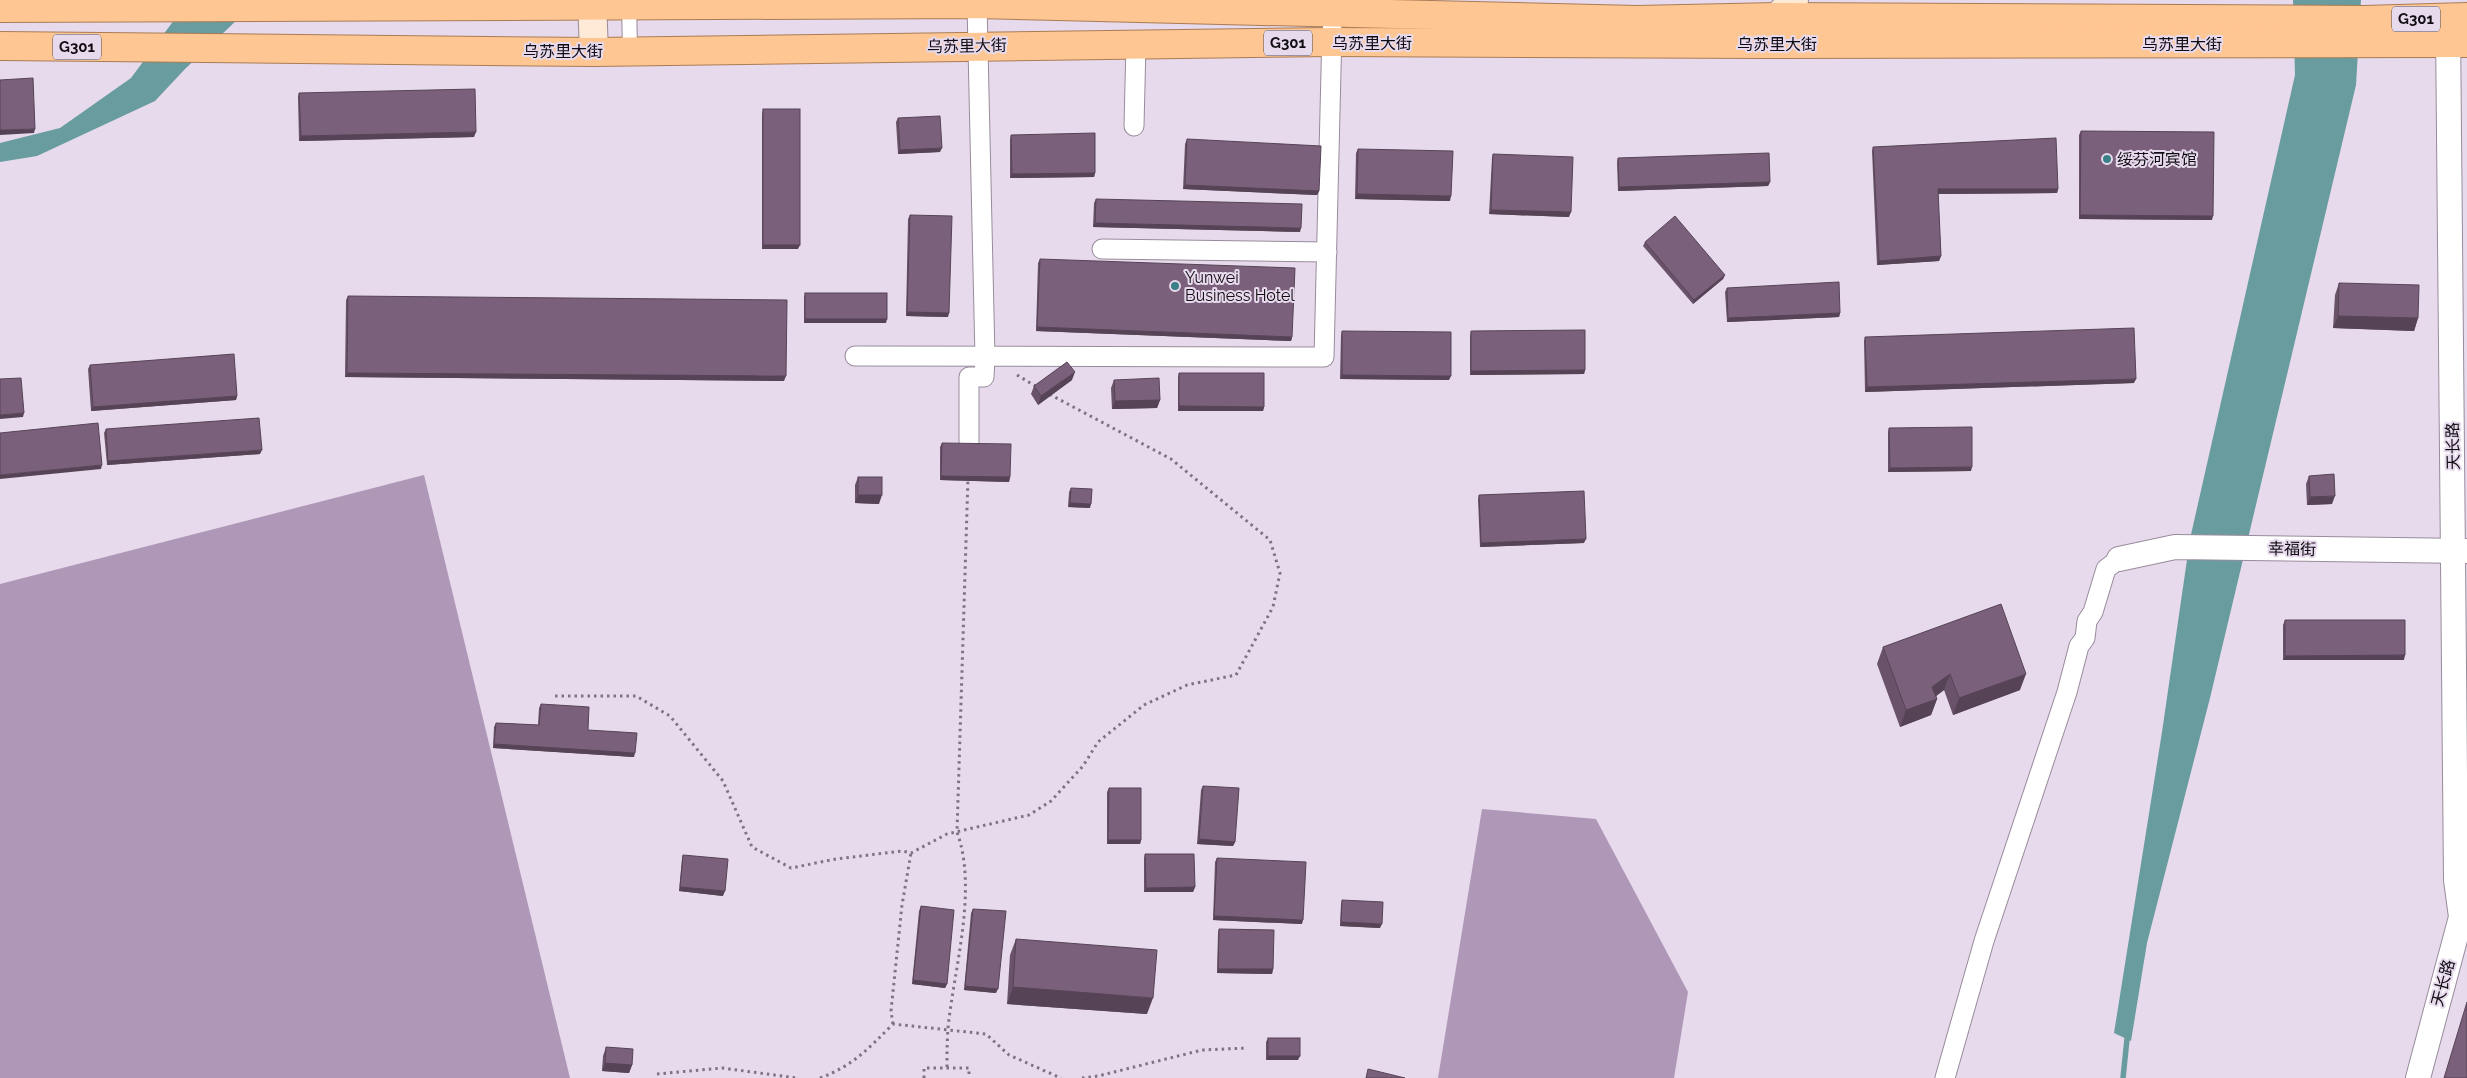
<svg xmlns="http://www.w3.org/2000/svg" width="2467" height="1078" font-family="Raleway,'Noto Sans SC',sans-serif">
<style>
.forest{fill:#af97b7}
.water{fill:#699c9e}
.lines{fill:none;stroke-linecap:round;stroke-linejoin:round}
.stream{stroke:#699c9e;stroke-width:5.5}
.pedestrian-casing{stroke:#988c9c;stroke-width:16}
.minor-casing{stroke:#988c9c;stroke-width:21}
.tertiary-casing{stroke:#988c9c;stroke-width:26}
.secondary-casing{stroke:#988c9c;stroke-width:30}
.trunk-casing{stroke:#aa7c54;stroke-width:30}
.path{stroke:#7d7480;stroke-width:3;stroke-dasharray:2.5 4;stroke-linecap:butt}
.pedestrian{stroke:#fff;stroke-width:14}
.minor{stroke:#fff;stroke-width:19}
.tertiary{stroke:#fff;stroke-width:24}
.secondary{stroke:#feead6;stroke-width:28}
.trunk{stroke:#fec693;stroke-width:28}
.wall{fill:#6a536a}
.shaded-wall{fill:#564356}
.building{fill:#7b607b;stroke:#564356}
.poi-dot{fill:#398089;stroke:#e7daec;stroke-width:2}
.labels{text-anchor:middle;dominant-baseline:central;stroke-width:4;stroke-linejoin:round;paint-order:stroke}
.shield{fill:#e7daec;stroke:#514a53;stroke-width:1}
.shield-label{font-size:15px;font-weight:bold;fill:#110c12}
.street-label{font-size:16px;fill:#110c12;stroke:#e7daec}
.poi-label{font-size:16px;fill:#110c12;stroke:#e7daec;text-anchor:start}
</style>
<rect width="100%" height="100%" fill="#e7daec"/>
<!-- forest -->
<g class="forest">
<polygon points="424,475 570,1078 0,1078 0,584"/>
<polygon points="1482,809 1596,819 1688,992 1674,1078 1438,1078"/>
</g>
<!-- water -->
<g class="water">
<polygon points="189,0 258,0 185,69 155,101 37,156 0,162 0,143 60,128 131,78"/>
<polygon points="2293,0 2361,0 2356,85 2210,698 2147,943 2131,1041 2114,1033 2162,732 2190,539 2295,75"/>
</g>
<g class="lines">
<!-- stream -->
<polyline class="stream" points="2123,1078 2127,1039"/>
<!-- pedestrian casing -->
<g class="pedestrian-casing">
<polyline id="pedestrian" points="629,1 630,51"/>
</g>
<!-- minor casing -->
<g class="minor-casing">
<g id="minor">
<polyline points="1134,126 1136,44"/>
<polyline points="1102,249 1327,252"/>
<polyline points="855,356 1324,357 1332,30"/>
<polyline points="969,454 969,377 984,377 985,358 977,4"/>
<polyline points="1945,1078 1984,941 2067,692 2079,646 2085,638 2087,621 2093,612 2106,569 2119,559"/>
</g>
</g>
<!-- tertiary casing -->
<g class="tertiary-casing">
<g id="tertiary">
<polyline points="2119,559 2175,547 2467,551"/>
<polyline points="2418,1078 2461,917 2456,880 2448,26"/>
</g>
</g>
<!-- secondary casing -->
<g class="secondary-casing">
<g id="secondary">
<polyline points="592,0 594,52"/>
<polyline points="1769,34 1777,17 1794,0"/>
</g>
</g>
<!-- trunk casing -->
<g class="trunk-casing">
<g id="trunk">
<polyline points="0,8 977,4 1637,20 1777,17 2364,20 2467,17"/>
<polyline points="0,46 594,52 1332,42 1764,44 2467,43"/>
</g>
</g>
<!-- path -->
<g class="path">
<polyline points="1017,375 1037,387"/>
<polyline points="555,696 636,696 670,716 723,781 752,847 791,868 836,859 902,851 911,853 947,834 1029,815 1051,801 1083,766 1098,742 1144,705 1187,685 1236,675 1273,607 1280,573 1270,540 1171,459 1049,394"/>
<polyline points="893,1024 891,1011 902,905 911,853"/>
<path d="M 947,1067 C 947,1054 947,1041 948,1028 C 954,968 978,890 957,832 L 968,477"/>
<polyline points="657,1074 722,1068 797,1078"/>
<path d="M 820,1078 C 853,1066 869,1048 893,1024 L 986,1034 L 1009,1055 L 1061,1078"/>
<polyline points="924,1078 924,1068 969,1068 969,1078"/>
<polyline points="1082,1078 1098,1076 1202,1050 1247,1048"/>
</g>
<!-- pedestrian -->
<use href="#pedestrian" class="pedestrian"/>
<!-- minor -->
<use href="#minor" class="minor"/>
<!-- tertiary -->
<use href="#tertiary" class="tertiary"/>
<!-- secondary -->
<use href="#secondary" class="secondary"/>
<!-- trunk -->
<use href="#trunk" class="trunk"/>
</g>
<!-- wall -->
<g class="wall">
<polygon points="299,93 474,137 299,141 298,97"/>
<polygon points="763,109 798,249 762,249 762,114"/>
<polygon points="898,118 940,152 898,154 896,122"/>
<polygon points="2081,131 2212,220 2079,219 2079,135"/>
<polygon points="1011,135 1095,173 1094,177 1010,178 1010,139"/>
<polygon points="1187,139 1319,191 1317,195 1183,189 1185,144"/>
<polygon points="1873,147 2058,189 2057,193 1938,194 1941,256 1939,261 1877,265 1872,151"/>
<polygon points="1358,149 1450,201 1355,199 1356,153"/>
<polygon points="1493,154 1569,217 1489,214 1492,158"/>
<polygon points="1618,158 1770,182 1768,186 1618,191 1617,162"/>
<polygon points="1096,199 1300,232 1093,227 1094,203"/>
<polygon points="910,215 948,317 906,316 908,219"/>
<polygon points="1645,242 1725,275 1723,279 1693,304 1643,246"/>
<polygon points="1040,259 1292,337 1291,341 1036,331 1038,263"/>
<polygon points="2339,283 2418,318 2414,331 2333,328 2335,295"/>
<polygon points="1727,288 1840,313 1839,317 1727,322 1725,292"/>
<polygon points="805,293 886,323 804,323 804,297"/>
<polygon points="348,296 784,381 345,377 346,300"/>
<polygon points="1342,331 1449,380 1340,379 1341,335"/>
<polygon points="1471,331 1585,370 1584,374 1470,375 1470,336"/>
<polygon points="1865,337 2134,383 1865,392 1864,341"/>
<polygon points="90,365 237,396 236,400 91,411 88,369"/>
<polygon points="1179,373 1264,407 1263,411 1178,411 1178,377"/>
<polygon points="1072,380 1038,405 1031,394 1034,386"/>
<polygon points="1114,380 1160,400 1157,408 1112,409 1111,388"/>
<polygon points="1889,428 1971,471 1888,472 1888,432"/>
<polygon points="106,429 260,454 107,465 104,433"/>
<polygon points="942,443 1010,477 1009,482 940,480 940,447"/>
<polygon points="2309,476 2332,504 2307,505 2306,484"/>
<polygon points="858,477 879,504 855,503 855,485"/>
<polygon points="1071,488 1090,508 1068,507 1069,492"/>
<polygon points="1479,495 1584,543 1480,547 1478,499"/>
<polygon points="2285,620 2404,660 2283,660 2283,625"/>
<polygon points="1883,647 2020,690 1953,715 1944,690 1936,696 1937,699 1931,715 1900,727 1877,664"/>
<polygon points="541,704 588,730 634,757 493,748 494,727 496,723 538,725 539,708"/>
<polygon points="1203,786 1235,842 1233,846 1197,844 1201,790"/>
<polygon points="1109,788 1141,840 1140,844 1107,844 1107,792"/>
<polygon points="1145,854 1195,887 1193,892 1144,892 1144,858"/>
<polygon points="683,855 723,896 679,891 682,859"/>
<polygon points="1217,858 1302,924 1213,920 1215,862"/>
<polygon points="1342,900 1380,928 1340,926 1341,904"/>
<polygon points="921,906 947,984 945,988 912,984 919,911"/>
<polygon points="973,909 996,993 964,990 971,913"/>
<polygon points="1219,929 1273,969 1272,974 1217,973 1218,933"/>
<polygon points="1016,939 1147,1014 1007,1004 1010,955"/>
<polygon points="1268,1038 1298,1060 1266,1060 1266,1042"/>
<polygon points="606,1047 632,1065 629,1073 602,1071 603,1056"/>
</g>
<!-- shaded-wall -->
<g class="shaded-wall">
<polygon points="35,129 34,133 0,135 0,130"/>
<polygon points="476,132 474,137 299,141 301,136"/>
<polygon points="942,148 940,152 898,154 900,150"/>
<polygon points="1095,173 1094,177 1010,178 1012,174"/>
<polygon points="1770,182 1768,186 1618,191 1619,187"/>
<polygon points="1185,185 1319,191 1317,195 1183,189"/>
<polygon points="1938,189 2058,189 2057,193 1937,194"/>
<polygon points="1357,194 1451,196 1450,201 1355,199"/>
<polygon points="1491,210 1571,212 1569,217 1489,214"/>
<polygon points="2080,215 2213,216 2212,220 2079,219"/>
<polygon points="1095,223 1301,228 1300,232 1093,227"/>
<polygon points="763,245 800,245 798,249 762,249"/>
<polygon points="1941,256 1939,261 1877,265 1879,261"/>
<polygon points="1725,275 1723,279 1693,304 1694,300"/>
<polygon points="907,312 949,313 948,317 906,316"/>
<polygon points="1840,313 1839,317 1727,322 1728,318"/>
<polygon points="2338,316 2418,318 2414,331 2333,328"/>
<polygon points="805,319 887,319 886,323 804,323"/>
<polygon points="1037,327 1292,337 1291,341 1036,331"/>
<polygon points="1585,370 1584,374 1470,375 1471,371"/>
<polygon points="1075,372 1072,380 1038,405 1041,396"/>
<polygon points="347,373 786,376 784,381 345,377"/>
<polygon points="1342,375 1451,376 1449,380 1340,379"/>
<polygon points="2136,379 2134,383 1865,392 1867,387"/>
<polygon points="237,396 236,400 91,411 93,407"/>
<polygon points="1160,400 1157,408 1112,409 1115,401"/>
<polygon points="1179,406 1264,407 1263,411 1178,411"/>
<polygon points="24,413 23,417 0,419 0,415"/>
<polygon points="262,450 260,454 107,465 108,461"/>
<polygon points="102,465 101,469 0,479 0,475"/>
<polygon points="1972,467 1971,471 1888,472 1890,468"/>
<polygon points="941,476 1010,477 1009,482 940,480"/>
<polygon points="858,495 882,495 879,504 855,503"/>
<polygon points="2335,496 2332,504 2307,505 2310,497"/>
<polygon points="1070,503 1091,504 1090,508 1068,507"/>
<polygon points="1586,539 1584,543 1480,547 1481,543"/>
<polygon points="2405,655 2404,660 2283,660 2285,656"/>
<polygon points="1950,674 1944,690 1927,703 1937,699 1931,715 1900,727 1906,710 1932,687"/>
<polygon points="2026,674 2020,690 1953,715 1959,698"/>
<polygon points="494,744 635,753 634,757 493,748"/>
<polygon points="1199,839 1235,842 1233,846 1197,844"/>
<polygon points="1108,840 1141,840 1140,844 1107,844"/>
<polygon points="680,887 725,891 723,896 679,891"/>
<polygon points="1195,887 1193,892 1144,892 1146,888"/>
<polygon points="1214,916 1303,920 1302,924 1213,920"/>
<polygon points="1341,922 1382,924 1380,928 1340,926"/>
<polygon points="1218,969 1273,969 1272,974 1217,973"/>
<polygon points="913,980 947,984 945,988 912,984"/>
<polygon points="965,986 998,989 996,993 964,990"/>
<polygon points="1013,987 1153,998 1147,1014 1007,1004"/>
<polygon points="1268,1056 1300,1056 1298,1060 1266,1060"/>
<polygon points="605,1063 632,1065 629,1073 602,1071"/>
</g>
<!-- building -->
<g class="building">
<polygon points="33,78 35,129 0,130 0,80"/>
<polygon points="475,89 476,132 301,136 299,93"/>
<rect x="763" y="109" width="37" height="136"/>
<polygon points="940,116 942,148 900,150 898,118"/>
<polygon points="2081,131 2214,132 2213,216 2080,215"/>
<polygon points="1095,133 1095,173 1012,174 1011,135"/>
<polygon points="2056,138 2058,189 1938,189 1941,256 1879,261 1873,147"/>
<polygon points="1187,139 1321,146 1319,191 1185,185"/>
<polygon points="1358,149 1453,151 1451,196 1357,194"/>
<polygon points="1769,153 1770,182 1619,187 1618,158"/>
<polygon points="1493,154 1573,157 1571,212 1491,210"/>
<polygon points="1096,199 1302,204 1301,228 1095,223"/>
<polygon points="910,215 952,216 949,313 907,312"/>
<polygon points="1675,216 1725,275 1694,300 1645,242"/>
<polygon points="1040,259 1295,268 1292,337 1037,327"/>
<polygon points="1839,282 1840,313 1728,318 1727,288"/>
<polygon points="2339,283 2419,285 2418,318 2338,316"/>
<rect x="805" y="293" width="82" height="26"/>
<polygon points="348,296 787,300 786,376 347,373"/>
<polygon points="2134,328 2136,379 1867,387 1865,337"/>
<polygon points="1585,330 1585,370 1471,371 1471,331"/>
<polygon points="1342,331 1451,332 1451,376 1342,375"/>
<polygon points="234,354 237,396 93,407 90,365"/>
<polygon points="1067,362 1075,372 1041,396 1034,386"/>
<polygon points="1179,373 1264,373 1264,407 1179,406"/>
<polygon points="21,378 24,413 0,415 0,379"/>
<polygon points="1159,378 1160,400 1115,401 1114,380"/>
<polygon points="259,418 262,450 108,461 106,429"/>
<polygon points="98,423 102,465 0,475 0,433"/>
<polygon points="1972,427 1972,467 1890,468 1889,428"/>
<polygon points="942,443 1011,444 1010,477 941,476"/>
<polygon points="2334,474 2335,496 2310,497 2309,476"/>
<rect x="858" y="477" width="24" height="18"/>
<polygon points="1071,488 1092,489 1091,504 1070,503"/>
<polygon points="1584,491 1586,539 1481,543 1479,495"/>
<polygon points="2001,604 2026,674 1959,698 1950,674 1932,687 1937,699 1906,710 1883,647"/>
<polygon points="2285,620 2405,620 2405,655 2285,656"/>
<polygon points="541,704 589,707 588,730 637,733 635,753 494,744 496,723 539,725"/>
<polygon points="1203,786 1239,788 1235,842 1199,839"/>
<polygon points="1109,788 1141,788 1141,840 1108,840"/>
<polygon points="1145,854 1194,854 1195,887 1146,888"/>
<polygon points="683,855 728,859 725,891 680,887"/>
<polygon points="1217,858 1306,862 1303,920 1214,916"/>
<polygon points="1342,900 1383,902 1382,924 1341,922"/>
<polygon points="921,906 954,910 947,984 913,980"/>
<polygon points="973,909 1006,911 998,989 965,986"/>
<polygon points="1219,929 1274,930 1273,969 1218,969"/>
<polygon points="1016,939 1157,950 1153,998 1013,987"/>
<polygon points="2467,1002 2467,1078 2444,1078"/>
<rect x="1268" y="1038" width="32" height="18"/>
<polygon points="606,1047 633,1049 632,1065 605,1063"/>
<polygon points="1368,1069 1405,1078 1366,1078"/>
</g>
<!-- markers -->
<g class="poi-dot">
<circle cx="2107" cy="159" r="5"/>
<circle cx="1175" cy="286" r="5"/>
</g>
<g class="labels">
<!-- shield labels -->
<g class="shield">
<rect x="2392" y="6.5" width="48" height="25" rx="4"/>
<rect x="1264" y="30.5" width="48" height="25" rx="4"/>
<rect x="53" y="34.5" width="48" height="25" rx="4"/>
</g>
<g class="shield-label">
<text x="2416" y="19">G301</text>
<text x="1288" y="43">G301</text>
<text x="77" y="47">G301</text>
</g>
<!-- street labels -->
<g class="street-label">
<text x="1372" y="43">乌苏里大街</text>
<text x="1777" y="44">乌苏里大街</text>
<text x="2182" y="44">乌苏里大街</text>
<text transform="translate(967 46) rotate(-1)">乌苏里大街</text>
<text x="563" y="51">乌苏里大街</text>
<text transform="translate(2453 446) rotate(-91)">天长路</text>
<text transform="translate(2292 549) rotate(1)">幸福街</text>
<text transform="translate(2443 983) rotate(-75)">天长路</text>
</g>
<!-- poi labels -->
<g class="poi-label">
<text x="2117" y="159">绥芬河宾馆</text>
<text x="1185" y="277">Yunwei<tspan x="1185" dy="18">Business Hotel</tspan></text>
</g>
</g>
</svg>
